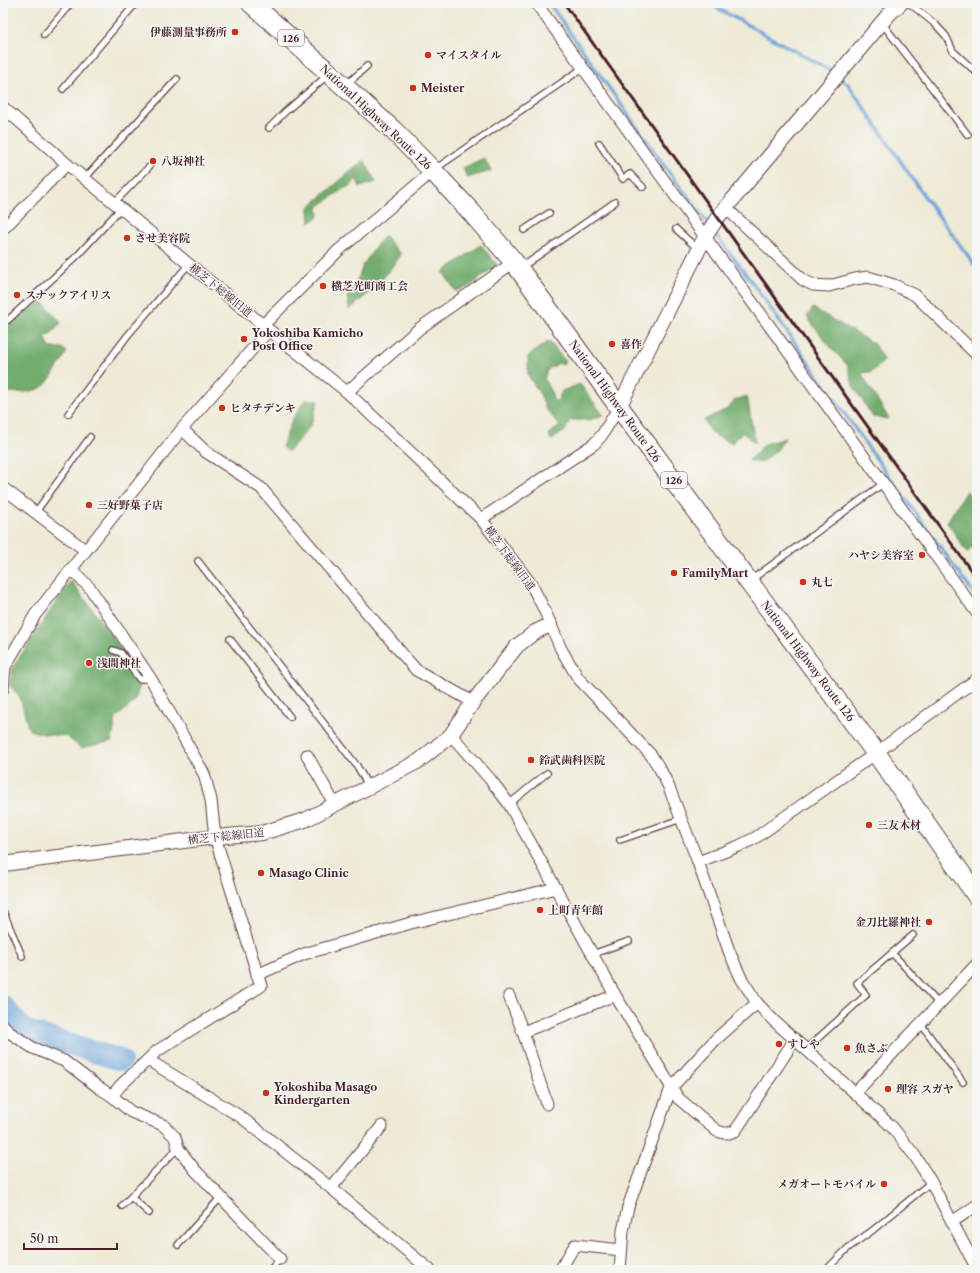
<svg xmlns="http://www.w3.org/2000/svg" width="980" height="1273" font-family="'Libre Caslon Text','Noto Serif JP',serif">
<style>
.forest{fill:#72ad6d;stroke:#5e664c}
.lines{fill:none;stroke-linecap:round;stroke-linejoin:round}
.stream{stroke:#6aa3d9;stroke-width:3.5}
.river{stroke:#6aa3d9;stroke-width:22}
.service-casing{stroke:#633d45;stroke-width:8}
.minor-casing{stroke:#633d45;stroke-width:13}
.tertiary-casing{stroke:#633d45;stroke-width:16}
.trunk-casing{stroke:#633d45;stroke-width:21}
.service{stroke:#fff;stroke-width:5.5}
.minor{stroke:#fff;stroke-width:11}
.tertiary{stroke:#fff;stroke-width:14}
.trunk{stroke:#fff;stroke-width:19}
.rail{stroke:#4a1f2b;stroke-width:3}
.poi-dot{fill:#c8321e;stroke:#f6f6f2;stroke-width:1.5}
.labels{text-anchor:middle;dominant-baseline:central;stroke-width:3;stroke-linejoin:round;paint-order:stroke}
.shield{fill:#f6f6f2;stroke:#7e6067;stroke-width:1}
.shield-label{font-size:10px;font-weight:bold;fill:#4a1f2b}
.poi-label{font-size:11px;font-weight:bold;fill:#4a1f2b;stroke:#f6f6f2;text-anchor:start}
.street-label{font-size:11px;fill:#4a1f2b;stroke:#f6f6f2}
</style>
<rect width="100%" height="100%" fill="#f6f6f2"/>
<filter id="ink" filterUnits="userSpaceOnUse"><feTurbulence type="fractalNoise" baseFrequency=".025" numOctaves="2"/><feDisplacementMap in="SourceGraphic" scale="8" xChannelSelector="R" yChannelSelector="G"/><feConvolveMatrix kernelMatrix="1 2 1 2 8 2 1 2 1" color-interpolation-filters="sRGB"/></filter>
<filter id="wash" filterUnits="userSpaceOnUse"><feTurbulence type="fractalNoise" baseFrequency=".012" numOctaves="4" result="noise"/><feDisplacementMap in="SourceGraphic" scale="16" xChannelSelector="R" yChannelSelector="G"/><feGaussianBlur stdDeviation="0.9" result="paint"/><feColorMatrix in="noise" values="0 0 0 0 0 0 0 0 0 0 0 0 0 0 0 0 0 1.4 0 .05"/><feComposite in="paint" operator="in"/></filter>
<g filter="url(#wash)">
<rect width="100%" height="100%" fill="#eeead6"/>
<!-- forest -->
<g class="forest">
<polygon points="484,158 491,171 467,178 463,168"/>
<polygon points="364,160 376,182 360,187 356,178 351,186 343,189 318,207 319,216 310,223 309,207"/>
<polygon points="384,235 401,255 377,286 349,310 347,296 356,284 363,265"/>
<polygon points="481,245 497,265 470,286 456,291 443,272"/>
<path d="M 43,302 L 61,323 L 55,330 L 45,337 L 50,348 L 62,348 L 67,352 C 62,360 49,384 41,388 C 29,393 16,393 3,392 L 3,327 L 26,311 Z"/>
<polygon points="813,308 874,344 884,361 872,372 861,373 889,419 873,417 853,386 848,366 827,343 807,317"/>
<polygon points="549,341 566,362 562,365 559,363 547,370 544,379 552,394 553,400 557,402 562,391 580,384 603,415 589,420 570,420 565,431 551,440 549,434 560,426 545,408 541,396 528,375 528,356"/>
<polygon points="747,396 755,443 742,432 732,444 711,433 704,420 729,408 735,400"/>
<polygon points="305,400 318,400 311,425 288,452 282,447 292,420"/>
<polygon points="785,438 777,450 761,463 749,460 765,444"/>
<polygon points="966,491 976,501 977,503 977,541 967,553 947,522"/>
<polygon points="71,580 142,678 135,701 116,718 112,741 81,748 66,736 43,734 29,730 20,697 10,686 13,667"/>
</g>
<g class="lines">
<!-- stream -->
<g class="stream">
<polyline points="549,3 668,171 709,225"/>
<polyline points="708,3 835,73"/>
<polyline points="840,77 848,84 927,200 977,268"/>
<polyline points="712,230 752,282 870,450 977,598"/>
</g>
<!-- river -->
<polyline class="river" points="3,1006 24,1030 121,1060"/>
</g>
</g>
<g filter="url(#ink)">
<g class="lines">
<!-- service casing -->
<g class="service-casing">
<g id="service">
<polyline points="909,3 935,24 946,36 953,51 977,73"/>
<polyline points="882,23 968,135"/>
<polyline points="44,35 71,3"/>
<polyline points="346,85 367,66"/>
<polyline points="63,89 136,3"/>
<polyline points="269,128 286,111 328,75"/>
<polyline points="599,143 623,179 630,174 643,187"/>
<polyline points="435,169 583,68"/>
<polyline points="85,178 177,79"/>
<polyline points="114,203 149,167"/>
<polyline points="676,229 699,250"/>
<polyline points="524,230 549,213"/>
<polyline points="522,267 615,202"/>
<polyline points="8,320 78,255 121,208"/>
<polyline points="68,414 128,335 189,264"/>
<polyline points="35,513 90,437"/>
<polyline points="198,561 357,766 369,787"/>
<polyline points="751,580 884,483"/>
<polyline points="230,639 290,717"/>
<polyline points="113,650 121,653 139,679 151,679"/>
<polyline points="509,804 547,773"/>
<polyline points="620,840 681,819"/>
<polyline points="3,911 22,956"/>
<polyline points="892,953 939,1004"/>
<polyline points="593,954 629,941"/>
<polyline points="921,1024 963,1082"/>
<polyline points="3,1038 9,1032"/>
<polyline points="806,1049 866,995 857,983 913,935"/>
<polyline points="131,1197 149,1213"/>
<polyline points="122,1206 178,1148"/>
<polyline points="178,1245 221,1197"/>
<polyline points="270,1270 280,1259"/>
<polyline points="826,1270 848,1248 873,1230 931,1182"/>
</g>
</g>
<!-- minor casing -->
<g class="minor-casing">
<g id="minor">
<polyline points="536,3 977,613"/>
<polyline points="3,107 67,164 269,330 347,392 481,519 531,584 544,609 561,649 578,678 651,755 660,769 668,785 698,862 729,951 741,978 757,1003 774,1021 855,1093 892,1127 915,1156 931,1182 977,1269"/>
<polyline points="726,208 803,280 813,285 829,286 855,279 868,277 894,285 915,295 977,355"/>
<polyline points="3,229 67,164"/>
<polyline points="263,325 339,250 433,171"/>
<polyline points="347,392 420,328 514,262"/>
<polyline points="182,429 206,452 261,488 416,670 473,702"/>
<polyline points="3,488 85,550"/>
<polyline points="481,519 594,444 602,435 619,407"/>
<polyline points="71,569 90,588 151,679 204,774 211,800 215,837 261,986 157,1051 120,1086 112,1096"/>
<polyline points="3,689 5,667 35,615 182,429 269,330"/>
<polyline points="451,735 490,779 509,804 615,995 678,1098 717,1131 724,1133 729,1133 735,1131 740,1124 795,1039"/>
<polyline points="307,755 335,805"/>
<polyline points="698,862 739,846 755,838 876,753 977,679"/>
<polyline points="257,975 304,954 411,923 556,888"/>
<polyline points="509,996 523,1032"/>
<polyline points="3,1025 9,1032 33,1048 64,1061 98,1087 112,1096 131,1112 163,1125 175,1137 178,1148 195,1170 280,1259"/>
<polyline points="148,1060 241,1117 331,1188 430,1270"/>
<polyline points="855,1093 977,964"/>
<polyline points="547,1104 523,1032 615,995"/>
<polyline points="331,1188 382,1126"/>
<polyline points="952,1222 977,1205"/>
<polyline points="560,1270 575,1245 621,1250"/>
<polyline points="620,1270 623,1231 628,1207 671,1088 715,1040 757,1003"/>
</g>
</g>
<!-- tertiary casing -->
<g class="tertiary-casing">
<g id="tertiary">
<polyline points="619,407 705,237 718,217 890,13 901,3"/>
<polyline points="3,864 215,837 262,833 305,820 419,761 451,735 473,702 517,646 535,632 550,625"/>
</g>
</g>
<!-- trunk casing -->
<g class="trunk-casing">
<polyline id="trunk" points="251,3 394,131 433,171 472,213 514,262 619,407 876,753 977,896"/>
</g>
<!-- service -->
<use href="#service" class="service"/>
<!-- minor -->
<use href="#minor" class="minor"/>
<!-- tertiary -->
<use href="#tertiary" class="tertiary"/>
<!-- trunk -->
<use href="#trunk" class="trunk"/>
<!-- rail -->
<polyline class="rail" points="564,3 977,579"/>
</g>
</g>
<!-- markers -->
<g class="poi-dot">
<circle cx="235" cy="32" r="4"/>
<circle cx="428" cy="55" r="4"/>
<circle cx="413" cy="88" r="4"/>
<circle cx="153" cy="161" r="4"/>
<circle cx="127" cy="238" r="4"/>
<circle cx="323" cy="286" r="4"/>
<circle cx="17" cy="295" r="4"/>
<circle cx="244" cy="339" r="4"/>
<circle cx="612" cy="344" r="4"/>
<circle cx="222" cy="408" r="4"/>
<circle cx="89" cy="505" r="4"/>
<circle cx="922" cy="555" r="4"/>
<circle cx="674" cy="573" r="4"/>
<circle cx="803" cy="582" r="4"/>
<circle cx="89" cy="663" r="4"/>
<circle cx="531" cy="760" r="4"/>
<circle cx="869" cy="825" r="4"/>
<circle cx="261" cy="873" r="4"/>
<circle cx="540" cy="910" r="4"/>
<circle cx="929" cy="922" r="4"/>
<circle cx="779" cy="1044" r="4"/>
<circle cx="847" cy="1048" r="4"/>
<circle cx="888" cy="1089" r="4"/>
<circle cx="266" cy="1093" r="4"/>
<circle cx="884" cy="1184" r="4"/>
</g>
<g class="labels">
<!-- shield labels -->
<g class="shield">
<rect x="278" y="30" width="26" height="16" rx="3"/>
<rect x="661" y="472" width="26" height="16" rx="3"/>
</g>
<g class="shield-label">
<text x="291" y="38">126</text>
<text x="674" y="480">126</text>
</g>
<!-- poi labels -->
<g class="poi-label">
<text x="227" y="32" text-anchor="end">伊藤測量事務所</text>
<text x="436" y="55">マイスタイル</text>
<text x="421" y="88">Meister</text>
<text x="161" y="161">八坂神社</text>
<text x="135" y="238">させ美容院</text>
<text x="331" y="286">横芝光町商工会</text>
<text x="25" y="295">スナックアイリス</text>
<text x="252" y="333">Yokoshiba Kamicho<tspan x="252" dy="13">Post Office</tspan></text>
<text x="620" y="344">喜作</text>
<text x="230" y="408">ヒタチデンキ</text>
<text x="97" y="505">三好野菓子店</text>
<text x="914" y="555" text-anchor="end">ハヤシ美容室</text>
<text x="682" y="573">FamilyMart</text>
<text x="811" y="582">丸七</text>
<text x="97" y="663">浅間神社</text>
<text x="539" y="760">鈴武歯科医院</text>
<text x="877" y="825">三友木材</text>
<text x="269" y="873">Masago Clinic</text>
<text x="548" y="910">上町青年館</text>
<text x="921" y="922" text-anchor="end">金刀比羅神社</text>
<text x="787" y="1044">すしや</text>
<text x="855" y="1048">魚さぶ</text>
<text x="274" y="1087">Yokoshiba Masago<tspan x="274" dy="13">Kindergarten</tspan></text>
<text x="896" y="1089">理容 スガヤ</text>
<text x="876" y="1184" text-anchor="end">メガオートモバイル</text>
</g>
<!-- street labels -->
<g class="street-label">
<text transform="translate(376 117) rotate(43)">National Highway Route 126</text>
<text transform="translate(221 290) rotate(39)">横芝下総線旧道</text>
<text transform="translate(615 401) rotate(54)">National Highway Route 126</text>
<text transform="translate(510 558) rotate(54)">横芝下総線旧道</text>
<text transform="translate(808 661) rotate(53)">National Highway Route 126</text>
<text transform="translate(226 836) rotate(-6)">横芝下総線旧道</text>
</g>
</g>
<!-- margin -->
<rect width="980" height="1273" fill="none" stroke="#f6f6f2" stroke-width="16"/>
<!-- scale -->
<path d="M24 1243v6h93v-6" fill="none" stroke="#4a1f2b" stroke-width="2"/>
<text x="30" y="1243" font-size="12" fill="#4a1f2b" stroke="#f6f6f2" stroke-width="3" paint-order="stroke">50 m</text>
</svg>
